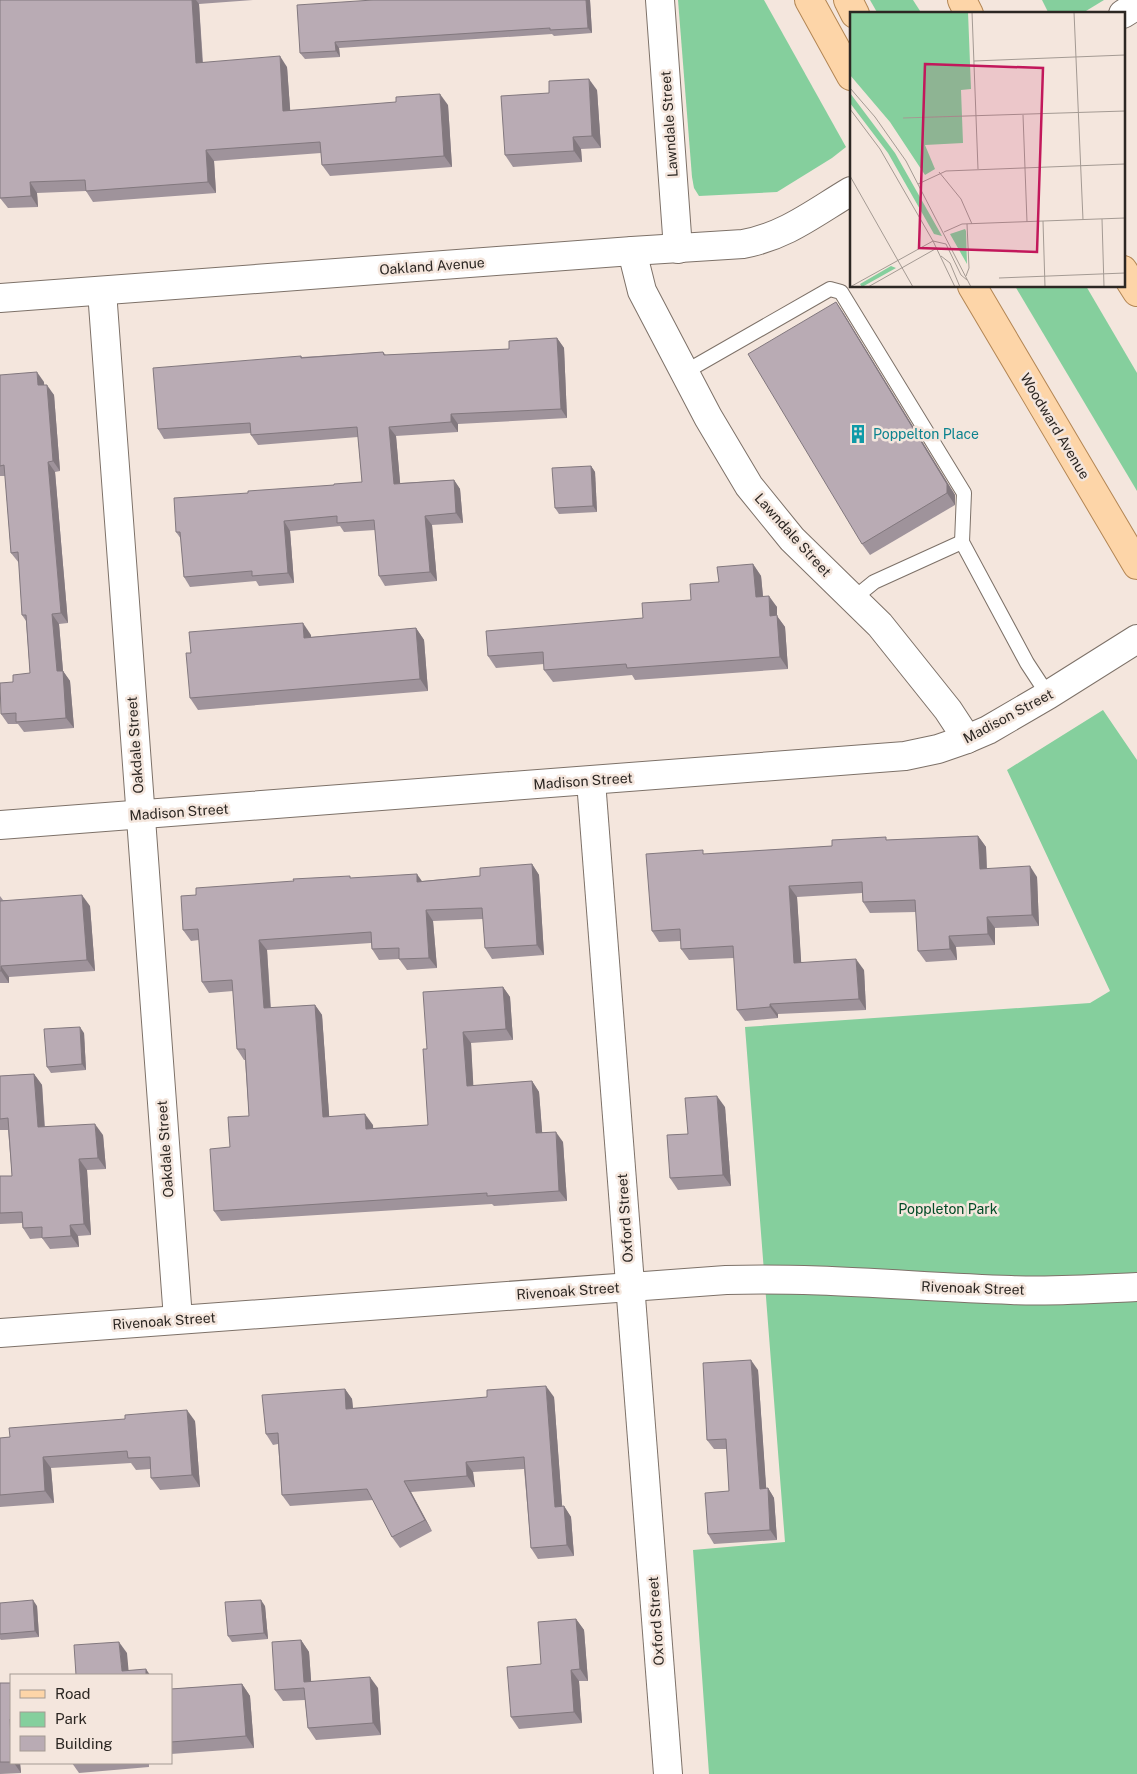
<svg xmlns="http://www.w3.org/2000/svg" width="1137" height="1774" font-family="'Public Sans',sans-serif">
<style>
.green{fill:#85cf9d}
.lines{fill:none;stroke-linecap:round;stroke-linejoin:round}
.service-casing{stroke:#7d7168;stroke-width:16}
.minor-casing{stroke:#7d7168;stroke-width:30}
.primary-casing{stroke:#b38654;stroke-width:30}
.service{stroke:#fff;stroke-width:14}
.minor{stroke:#fff;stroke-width:28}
.primary{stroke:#fdd5a8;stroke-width:28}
.wall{fill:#9f939b}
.shaded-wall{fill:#82787e}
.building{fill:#b9abb4;stroke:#82787e}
.labels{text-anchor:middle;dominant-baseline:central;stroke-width:5;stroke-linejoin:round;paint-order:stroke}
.street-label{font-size:14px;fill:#2c2723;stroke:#f4e6dd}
.culture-label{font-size:14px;fill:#0d838f;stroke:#f4e6dd;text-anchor:start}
.park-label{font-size:14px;fill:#004b26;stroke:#f4e6dd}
.inset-road{fill:none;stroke:#a49a93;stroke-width:1}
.view{fill:#c2185b;fill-opacity:0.15;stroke:#c2185b;stroke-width:2.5}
.inset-edge{fill:none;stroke:#2c2723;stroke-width:2.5}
</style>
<rect width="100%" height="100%" fill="#f4e6dd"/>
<!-- green -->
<g class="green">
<polygon points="678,0 764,0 846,147 832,158 777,192 699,196 694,188 692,177"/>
<polygon points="870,0 913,0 922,14 878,14"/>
<polygon points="1042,0 1104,0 1081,14 1049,14"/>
<polygon points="1015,286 1086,286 1137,373 1137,491"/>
<polygon points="1103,710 1137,760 1137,1774 709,1774 693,1550 785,1542 745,1027 1090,1003 1110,991 1007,770"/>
</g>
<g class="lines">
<!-- service casing -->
<g class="service-casing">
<g id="service">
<polyline points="685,372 830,289 841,292 964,493 962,542 1027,663 1048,695"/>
<polyline points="853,599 874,582 962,542"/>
</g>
</g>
<!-- minor casing -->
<g class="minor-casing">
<g id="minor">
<polyline points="660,0 678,249"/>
<polyline points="1123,14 1137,5"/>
<polyline points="632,251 642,291 708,417 749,486 792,539 880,625 948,710 967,739"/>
<polyline points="102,291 178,1319"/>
<path d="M 0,298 L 632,251 L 743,244 C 786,236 814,213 851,191"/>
<polyline points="591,781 668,1774"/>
<polyline points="0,825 905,756 938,749 967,739 988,730 1048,695 1137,639"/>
<path d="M 0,1333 L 726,1280 C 821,1277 916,1287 1011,1290 C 1053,1292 1095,1289 1137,1287"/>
</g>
</g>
<!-- primary casing -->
<g class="primary-casing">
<g id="primary">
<polyline points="809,0 851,76"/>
<polyline points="848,0 855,14"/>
<polyline points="962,0 969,14"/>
<polyline points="1123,270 1137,292"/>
<polyline points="972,286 1137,565"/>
</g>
</g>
<!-- service -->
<use href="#service" class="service"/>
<!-- minor -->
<use href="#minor" class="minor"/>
<!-- primary -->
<use href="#primary" class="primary"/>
</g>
<!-- wall -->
<g class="wall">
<polygon points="0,0 253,0 199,4 203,62 287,67 290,110 448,105 452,167 330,176 322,165 321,153 214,161 216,193 93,202 86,191 37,193 38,207 8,208 0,198"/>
<polygon points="373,0 590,0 592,33 554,36 552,34 339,48 340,57 305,59 300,53"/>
<polygon points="597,90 601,148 581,149 582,162 513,167 505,155"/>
<polygon points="836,302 844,314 955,495 955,505 870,555 862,544"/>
<polygon points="557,338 564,348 567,418 458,424 458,432 396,436 400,483 454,480 460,489 463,523 432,525 437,581 385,586 379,576 375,530 344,532 340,526 290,531 294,583 259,586 256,581 190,587 184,577 181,539 176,532 248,493 334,485 362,482 358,437 258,445 251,435 251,433 164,439 158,429 301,356 302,357 383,352 386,355 509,349"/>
<polygon points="0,375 44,382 44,385 54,395 60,471 55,472 68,623 59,624 63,671 70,681 74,728 24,732 18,724 8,724 1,714 13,682 30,673 26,621 22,615 19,563 11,553 5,476 0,476"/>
<polygon points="591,466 595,472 597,512 559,514 555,508"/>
<polygon points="753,564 761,576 763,596 777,607 777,616 785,627 788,669 635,680 632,675 553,682 544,670 544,664 496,668 488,656 643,618 691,600"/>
<polygon points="416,628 424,640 428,691 198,710 190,698 191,653 311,635 311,637"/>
<polygon points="978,836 986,847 987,869 1037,877 1039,926 995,928 995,945 956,947 957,960 926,962 918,951 916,912 870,913 863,902 862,893 797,897 801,963 864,970 866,1010 778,1014 778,1018 745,1021 737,1010 734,958 689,960 681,949 681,941 659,942 652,931 706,854 832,846 888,840"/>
<polygon points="532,864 539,875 544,955 492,959 485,948 483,919 433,921 437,968 407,970 399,959 379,960 372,949 371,943 267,950 271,1008 315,1005 322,1015 329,1116 373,1125 373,1128 428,1125 427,1049 503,987 510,997 513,1040 471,1043 473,1086 532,1081 539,1092 542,1132 563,1142 567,1201 494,1206 492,1204 221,1221 214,1211 230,1147 249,1116 245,1060 244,1060 237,1049 233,991 209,993 202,982 199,940 191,941 183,930 196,895 351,878 422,881 480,876"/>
<polygon points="0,896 3,900 90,906 95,971 9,977 9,983 0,983"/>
<polygon points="84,1033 86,1070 51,1073 47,1067"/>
<polygon points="34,1074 42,1085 45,1127 103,1135 106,1169 87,1170 91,1235 78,1236 79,1247 50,1249 42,1238 30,1239 23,1228 22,1223 0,1224 0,1176 12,1176 8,1130 0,1130 0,1076"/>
<polygon points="725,1107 731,1186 678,1190 670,1178 688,1134"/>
<polygon points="758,1370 766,1489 768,1488 774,1498 777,1540 714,1544 708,1534 729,1491 727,1449 714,1449 707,1440"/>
<polygon points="345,1389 352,1399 353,1408 554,1397 562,1506 564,1506 571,1517 574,1556 538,1559 531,1548 524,1469 473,1472 475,1487 411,1492 432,1531 400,1548 392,1537 373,1500 290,1506 282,1495 278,1444 273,1445 266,1434"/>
<polygon points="195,1421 200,1487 160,1490 151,1478 151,1469 136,1470 131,1463 51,1468 54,1503 0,1507 0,1438"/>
<polygon points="0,1603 37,1606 39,1637 1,1640 0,1639"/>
<polygon points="265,1606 268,1639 232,1642 228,1636"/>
<polygon points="576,1619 584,1630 588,1681 579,1681 582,1723 519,1729 511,1717 541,1664"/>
<polygon points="301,1640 309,1652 311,1681 378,1688 381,1735 316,1740 308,1728 305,1700 283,1701 275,1690"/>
<polygon points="0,1683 11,1683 11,1763 20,1763 21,1773 0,1774"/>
<polygon points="242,1684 250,1696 254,1748 171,1754 171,1689"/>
<polygon points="72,1763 149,1763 149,1767 79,1773"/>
</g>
<!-- shaded-wall -->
<g class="shaded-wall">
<polygon points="192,0 196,0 199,4 203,74 196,63"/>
<polygon points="586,0 590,0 592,33 588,28"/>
<polygon points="335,42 339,48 340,57 336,51"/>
<polygon points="280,56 287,67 291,121 283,111"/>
<polygon points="589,79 597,90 601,148 592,136"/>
<polygon points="440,94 448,105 452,167 444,156"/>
<polygon points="573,137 581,149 582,162 574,151"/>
<polygon points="206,150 214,161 216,193 208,182"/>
<polygon points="30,182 37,193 38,207 31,196"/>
<polygon points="836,302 844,314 955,495 955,505 947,493"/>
<polygon points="557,338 564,348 567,418 561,409"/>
<polygon points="37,372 44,382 45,396 38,385"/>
<polygon points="47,385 54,395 60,471 53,461"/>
<polygon points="451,414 458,424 458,432 451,422"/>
<polygon points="389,427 396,436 401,493 394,484"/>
<polygon points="48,462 55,472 68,623 61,613"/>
<polygon points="591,466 595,472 597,512 593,506"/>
<polygon points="454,480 460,489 463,523 456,513"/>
<polygon points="425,516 432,525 437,581 430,572"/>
<polygon points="284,521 290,531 294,583 288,573"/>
<polygon points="753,564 761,576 764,608 756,597"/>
<polygon points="769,596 777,607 777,616 785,627 788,669 780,657 770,616"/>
<polygon points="52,614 59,624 63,671 70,681 74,728 66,718 57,671"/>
<polygon points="303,623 311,635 312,649 304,638"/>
<polygon points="416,628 424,640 428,691 420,679"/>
<polygon points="978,836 986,847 987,880 980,869"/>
<polygon points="532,864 539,875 544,955 537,945"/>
<polygon points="1030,866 1037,877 1039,926 1032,915"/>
<polygon points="417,874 424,884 417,882"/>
<polygon points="789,886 797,897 802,974 794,963"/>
<polygon points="82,895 90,906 95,971 87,960"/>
<polygon points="426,910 433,921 437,968 429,958"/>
<polygon points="987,917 995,928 995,945 988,934"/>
<polygon points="949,936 956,947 957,960 950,949"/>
<polygon points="259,940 267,950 271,1019 264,1008"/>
<polygon points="856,959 864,970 866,1010 859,999"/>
<polygon points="1,966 9,977 9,983 1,971"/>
<polygon points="503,987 510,997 513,1040 506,1029"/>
<polygon points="770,1004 778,1014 778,1018 770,1007"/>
<polygon points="315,1005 322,1015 330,1127 323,1117"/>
<polygon points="80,1027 84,1033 86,1070 82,1064"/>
<polygon points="463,1032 471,1043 474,1097 467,1086"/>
<polygon points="34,1074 42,1085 45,1138 38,1127"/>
<polygon points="532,1081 539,1092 543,1143 536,1133"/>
<polygon points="717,1096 725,1107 731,1186 723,1175"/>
<polygon points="365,1114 373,1125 374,1139 366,1129"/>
<polygon points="95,1124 103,1135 106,1169 98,1158"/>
<polygon points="556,1132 563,1142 567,1201 559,1191"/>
<polygon points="79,1159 87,1170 91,1235 84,1224"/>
<polygon points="70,1225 78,1236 79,1247 71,1236"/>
<polygon points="751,1360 758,1370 767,1499 760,1489"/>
<polygon points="546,1386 554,1397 563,1517 555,1507"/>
<polygon points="345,1389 352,1399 354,1420 346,1409"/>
<polygon points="187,1410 195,1421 200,1487 192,1475"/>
<polygon points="43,1457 51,1468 54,1503 45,1491"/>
<polygon points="466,1462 473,1472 475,1487 467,1476"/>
<polygon points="404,1481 411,1492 432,1531 425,1520"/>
<polygon points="768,1488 774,1498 777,1540 770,1530"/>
<polygon points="564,1506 571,1517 574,1556 567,1545"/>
<polygon points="33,1600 37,1606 39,1637 35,1631"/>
<polygon points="261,1600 265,1606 268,1639 264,1633"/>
<polygon points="576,1619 584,1630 588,1681 580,1669"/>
<polygon points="301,1640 309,1652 312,1693 304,1682"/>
<polygon points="119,1642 127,1653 129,1675 122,1671"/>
<polygon points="146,1669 150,1675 146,1675"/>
<polygon points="571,1670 579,1681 582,1723 574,1712"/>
<polygon points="370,1677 378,1688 381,1735 373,1723"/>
<polygon points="242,1684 250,1696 254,1748 246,1736"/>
<polygon points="10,1719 11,1721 11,1739"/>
<polygon points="14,1763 20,1763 21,1773"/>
</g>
<!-- building -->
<g class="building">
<polygon points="0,0 192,0 196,63 280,56 283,111 396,102 396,97 440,94 444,156 322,165 320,142 206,150 208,182 86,191 85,180 30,182 31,196 0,198"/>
<polygon points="373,0 586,0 588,28 550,30 550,28 335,42 336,51 300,53 297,5"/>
<polygon points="589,79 592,136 573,137 574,151 505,155 501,96 549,93 549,81"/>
<polygon points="836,302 947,484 947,493 862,544 748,354"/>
<polygon points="557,338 561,409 451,414 451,422 389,427 394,484 454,480 456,513 425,516 430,572 379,576 374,520 337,523 337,516 284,521 288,573 252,576 252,571 184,577 180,532 176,532 174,498 248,493 248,491 334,485 334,484 362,482 357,427 251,435 250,423 158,429 153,368 301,356 301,358 383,352 384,355 509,349 509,341"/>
<polygon points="37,372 38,385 47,385 53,461 48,462 61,613 52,614 57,671 63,671 66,718 16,722 16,713 1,714 0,683 13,682 13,675 30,673 26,615 22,615 18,552 11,553 4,465 0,466 0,375"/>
<polygon points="591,466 593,506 555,508 552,468"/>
<polygon points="753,564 756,597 769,596 770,616 777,615 780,657 627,668 626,664 544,670 543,652 488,656 486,631 643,618 642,603 691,600 690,584 719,582 717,567"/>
<polygon points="303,623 304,638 416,628 420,679 190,698 186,653 191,653 189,632"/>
<polygon points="978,836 980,869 1030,866 1032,915 987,917 988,934 949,936 950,949 918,951 915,900 863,902 862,882 789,886 794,963 856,959 859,999 770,1004 770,1007 737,1010 733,946 681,949 680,929 652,931 646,854 703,850 703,854 832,846 832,840 886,837 886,840"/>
<polygon points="532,864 537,945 485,948 482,908 426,910 429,958 399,959 399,948 372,949 371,932 259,940 264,1008 315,1005 323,1117 365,1114 366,1129 428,1125 423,1049 427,1049 423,992 503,987 506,1029 463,1032 467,1086 532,1081 536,1133 556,1132 559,1191 487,1196 487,1193 214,1211 210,1149 230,1147 228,1117 249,1116 245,1049 237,1049 232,980 202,982 198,929 183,930 181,896 196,895 196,888 294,881 293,879 350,876 350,878 417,874 417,882 480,876 480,868"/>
<polygon points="82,895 87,960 1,966 1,971 0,971 0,901"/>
<polygon points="80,1027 82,1064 47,1067 44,1029"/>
<polygon points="34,1074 38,1127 95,1124 98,1158 79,1159 84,1224 70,1225 71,1236 42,1238 42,1227 23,1228 22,1212 0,1213 0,1176 12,1176 8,1118 0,1119 0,1076"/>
<polygon points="717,1096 723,1175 670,1178 667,1135 688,1134 685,1098"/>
<polygon points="751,1360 760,1489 768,1488 770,1530 708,1534 705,1493 729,1491 726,1439 707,1440 703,1363"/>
<polygon points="546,1386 555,1507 564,1506 567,1545 531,1548 524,1457 466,1462 467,1476 404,1481 425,1520 392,1537 367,1489 282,1495 278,1433 266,1434 262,1395 345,1389 346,1409 487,1397 487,1390"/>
<polygon points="187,1410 192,1475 151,1478 150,1457 128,1458 127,1451 43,1457 45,1491 0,1495 0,1438 10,1437 9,1428 125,1419 125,1415"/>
<polygon points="33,1600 35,1631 0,1634 0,1603"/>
<polygon points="261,1600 264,1633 228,1636 225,1602"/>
<polygon points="576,1619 580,1669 571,1670 574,1712 511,1717 507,1667 541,1664 538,1622"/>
<polygon points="301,1640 304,1682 370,1677 373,1723 308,1728 304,1688 275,1690 272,1642"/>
<polygon points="119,1642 122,1671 146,1669 146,1675 76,1675 74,1645"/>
<polygon points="0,1683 11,1683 11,1718 10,1719 11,1739 11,1762 0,1762"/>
<polygon points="242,1684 246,1736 171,1742 171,1689"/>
</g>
<!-- icons -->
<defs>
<g id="building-bare" transform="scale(1.5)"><path d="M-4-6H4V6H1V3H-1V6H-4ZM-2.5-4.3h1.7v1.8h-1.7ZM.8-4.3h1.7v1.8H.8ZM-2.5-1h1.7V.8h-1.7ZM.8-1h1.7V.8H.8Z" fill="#0f9aa8" stroke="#f4e6dd" stroke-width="2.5" paint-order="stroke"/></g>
</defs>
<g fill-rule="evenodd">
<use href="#building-bare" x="858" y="434"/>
</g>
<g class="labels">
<!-- street labels -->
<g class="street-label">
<text transform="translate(669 124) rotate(-94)">Lawndale Street</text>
<text transform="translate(432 266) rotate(-4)">Oakland Avenue</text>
<text transform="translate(1055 426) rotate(59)">Woodward Avenue</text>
<text transform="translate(793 535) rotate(48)">Lawndale Street</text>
<text transform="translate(1008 716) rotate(-28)">Madison Street</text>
<text transform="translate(135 745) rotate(-94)">Oakdale Street</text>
<text transform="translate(583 781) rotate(-4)">Madison Street</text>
<text transform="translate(179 812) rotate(-4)">Madison Street</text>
<text transform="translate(165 1149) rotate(-94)">Oakdale Street</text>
<text transform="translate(625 1218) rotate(-94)">Oxford Street</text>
<text transform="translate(973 1288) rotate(2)">Rivenoak Street</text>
<text transform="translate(568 1291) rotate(-4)">Rivenoak Street</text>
<text transform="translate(164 1321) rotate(-4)">Rivenoak Street</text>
<text transform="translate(656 1621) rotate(-94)">Oxford Street</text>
</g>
<!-- culture labels -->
<g class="culture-label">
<text x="873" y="434">Poppelton Place</text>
</g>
<!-- park labels -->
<g class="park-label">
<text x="948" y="1209">Poppleton Park</text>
</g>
</g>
<!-- overview -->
<g transform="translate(850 12)">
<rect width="275" height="275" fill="#f4e6dd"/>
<path d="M 0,0 L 118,0 L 121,77 L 111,78 L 113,131 L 75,133 L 85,157 L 75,163 L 40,110 L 0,63 ZM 0,81 L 45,141 L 92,224 L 84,222 L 38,141 L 0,91 ZM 115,217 L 116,219 L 117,252 L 100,222 ZM 41,254 L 46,256 L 12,275 L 10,272 Z" fill="#85cf9d"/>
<path class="inset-road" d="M 122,0 L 128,157M 224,0 L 233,208M 124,49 L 275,43M 0,76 L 25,105 L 56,149 L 121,275M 0,97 L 30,137 L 83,229 L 105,275M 173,103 L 177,210M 53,106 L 275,99M 89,160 L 111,187 L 122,212M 0,164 L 63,275M 68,172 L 96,159 L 275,152M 252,207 L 254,275M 193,209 L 195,275M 94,220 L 112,212 L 275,206M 83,229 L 96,232 L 111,263 L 117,268M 91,244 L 100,251 L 110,275M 116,264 L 119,256 L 117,212M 149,266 L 275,261M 0,275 L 83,229M 18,275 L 87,236"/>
<path class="view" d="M 75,52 L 193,56 L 187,240 L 69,236 Z"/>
<rect width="275" height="275" class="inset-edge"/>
</g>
<!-- legend -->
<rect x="10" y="1674" width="162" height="90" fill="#f4e6dd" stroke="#a49a93"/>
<rect x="20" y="1690" width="25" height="8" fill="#fdd5a8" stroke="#a49a93"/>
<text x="55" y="1699" font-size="15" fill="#2c2723">Road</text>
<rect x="20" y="1712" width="25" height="15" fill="#85cf9d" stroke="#a49a93"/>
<text x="55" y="1724" font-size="15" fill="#2c2723">Park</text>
<rect x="20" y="1736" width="25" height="15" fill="#b9abb4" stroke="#a49a93"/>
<text x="55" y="1749" font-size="15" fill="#2c2723">Building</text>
</svg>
